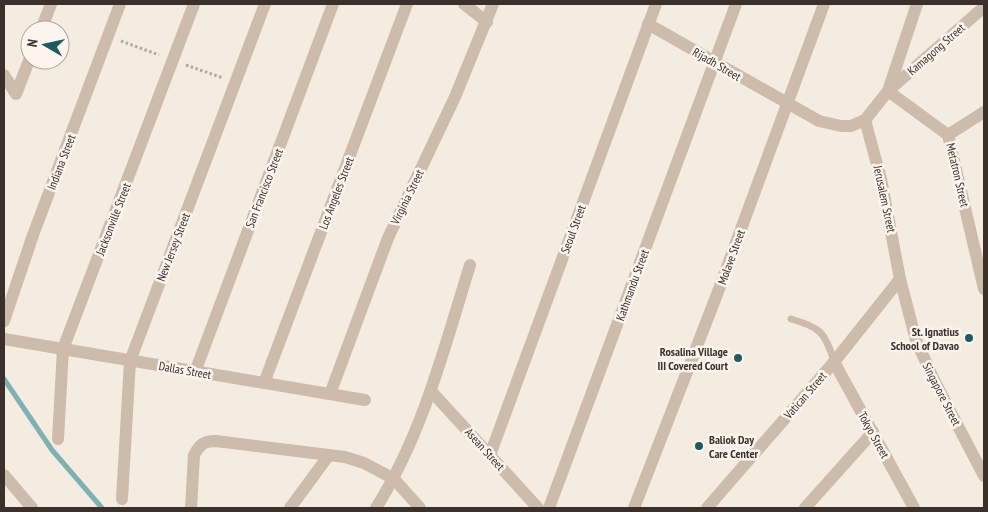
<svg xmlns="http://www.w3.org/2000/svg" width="988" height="512" font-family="'PT Sans Narrow',sans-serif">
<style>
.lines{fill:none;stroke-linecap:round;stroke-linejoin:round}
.stream{stroke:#7fb0b2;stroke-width:5}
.path{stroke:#b9a596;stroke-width:3;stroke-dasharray:2.5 2.5;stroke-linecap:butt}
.lane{stroke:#cdbbac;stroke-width:7}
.street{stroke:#cdbbac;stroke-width:12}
.poi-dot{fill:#1f5a5e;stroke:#fbf5ee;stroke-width:2}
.labels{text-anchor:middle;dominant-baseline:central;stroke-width:5;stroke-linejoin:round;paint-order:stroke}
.street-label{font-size:12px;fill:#3b302b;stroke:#fbf5ee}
.poi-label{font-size:12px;font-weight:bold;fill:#3b302b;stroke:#fbf5ee;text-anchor:end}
</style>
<rect width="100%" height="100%" fill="#f4ebe1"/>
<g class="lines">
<!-- stream -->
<polyline class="stream" points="4,379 52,450 102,508"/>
<!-- path -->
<g class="path">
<polyline points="121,41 159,55"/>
<polyline points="186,65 223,78"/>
</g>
<!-- lane -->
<path class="lane" d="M 791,319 C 820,327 825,332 834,361"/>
<!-- street -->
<g class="street">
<polyline points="464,4 487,22"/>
<polyline points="648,24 819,121 841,126 851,126 865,120 888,91 984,7"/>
<polyline points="41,30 51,4"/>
<polyline points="4,75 16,94 30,58"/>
<polyline points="888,91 948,135 984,289"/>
<polyline points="888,91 917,4"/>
<polyline points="865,120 881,179 900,279 916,340 933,378 984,476"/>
<polyline points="948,135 984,112"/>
<polyline points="4,321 33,235 120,4"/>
<polyline points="4,339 365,400"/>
<polyline points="834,362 914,508"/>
<polyline points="195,372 333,4"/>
<polyline points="264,383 407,4"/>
<polyline points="431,391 538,508"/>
<polyline points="330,394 388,238 455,97 493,4"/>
<polyline points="58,439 63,349 194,4"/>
<polyline points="490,455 656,4"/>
<polyline points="4,475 32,508"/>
<polyline points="122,499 130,361 265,4"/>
<path d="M 191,508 L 194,455 C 200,444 204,441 216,441 L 345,457 L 364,463 L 394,479 L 420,508"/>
<polyline points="290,508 329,455"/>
<path d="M 376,508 C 423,433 444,349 470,265"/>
<polyline points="549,508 736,4"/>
<polyline points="634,508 716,297 824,4"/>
<polyline points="707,508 834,362 900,279"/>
<polyline points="805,508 873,432"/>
</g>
</g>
<!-- markers -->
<g class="poi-dot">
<circle cx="969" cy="338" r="5"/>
<circle cx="738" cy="358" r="5"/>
<circle cx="699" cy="446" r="5"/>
</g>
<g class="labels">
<!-- street labels -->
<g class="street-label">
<text transform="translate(936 49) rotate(-41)">Kamagong Street</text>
<text transform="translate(717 64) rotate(30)">Rijadh Street</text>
<text transform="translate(61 162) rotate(-69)">Indiana Street</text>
<text transform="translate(958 175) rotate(77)">Metatron Street</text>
<text transform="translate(264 188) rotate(-69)">San Francisco Street</text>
<text transform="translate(336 193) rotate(-69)">Los Angeles Street</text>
<text transform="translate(407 197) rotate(-64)">Virginia Street</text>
<text transform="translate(885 199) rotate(78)">Jerusalem Street</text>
<text transform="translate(113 219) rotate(-69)">Jacksonville Street</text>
<text transform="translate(573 229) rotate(-70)">Seoul Street</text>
<text transform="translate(173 247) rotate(-69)">New Jersey Street</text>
<text transform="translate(731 257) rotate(-70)">Molave Street</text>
<text transform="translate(632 285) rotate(-70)">Kathmandu Street</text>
<text transform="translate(185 370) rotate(10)">Dallas Street</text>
<text transform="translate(942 394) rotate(63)">Singapore Street</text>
<text transform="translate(805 395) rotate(-49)">Vatican Street</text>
<text transform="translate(874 435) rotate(61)">Tokyo Street</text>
<text transform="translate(485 449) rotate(48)">Asean Street</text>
</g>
<!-- poi labels -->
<g class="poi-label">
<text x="959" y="331">St. Ignatius<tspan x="959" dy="14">School of Davao</tspan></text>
<text x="728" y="351">Rosalina Village<tspan x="728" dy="14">III Covered Court</tspan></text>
<text x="709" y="439" text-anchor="start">Baliok Day<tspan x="709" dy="14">Care Center</tspan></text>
</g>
</g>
<!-- border -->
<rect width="988" height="512" fill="none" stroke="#3b302b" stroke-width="10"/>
<!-- north arrow -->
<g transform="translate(45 45) rotate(279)"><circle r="24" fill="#fbf5ee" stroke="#aea6a0"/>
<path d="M0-4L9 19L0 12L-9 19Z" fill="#1f5a5e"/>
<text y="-8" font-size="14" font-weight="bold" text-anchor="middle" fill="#3b302b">N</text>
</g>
</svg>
